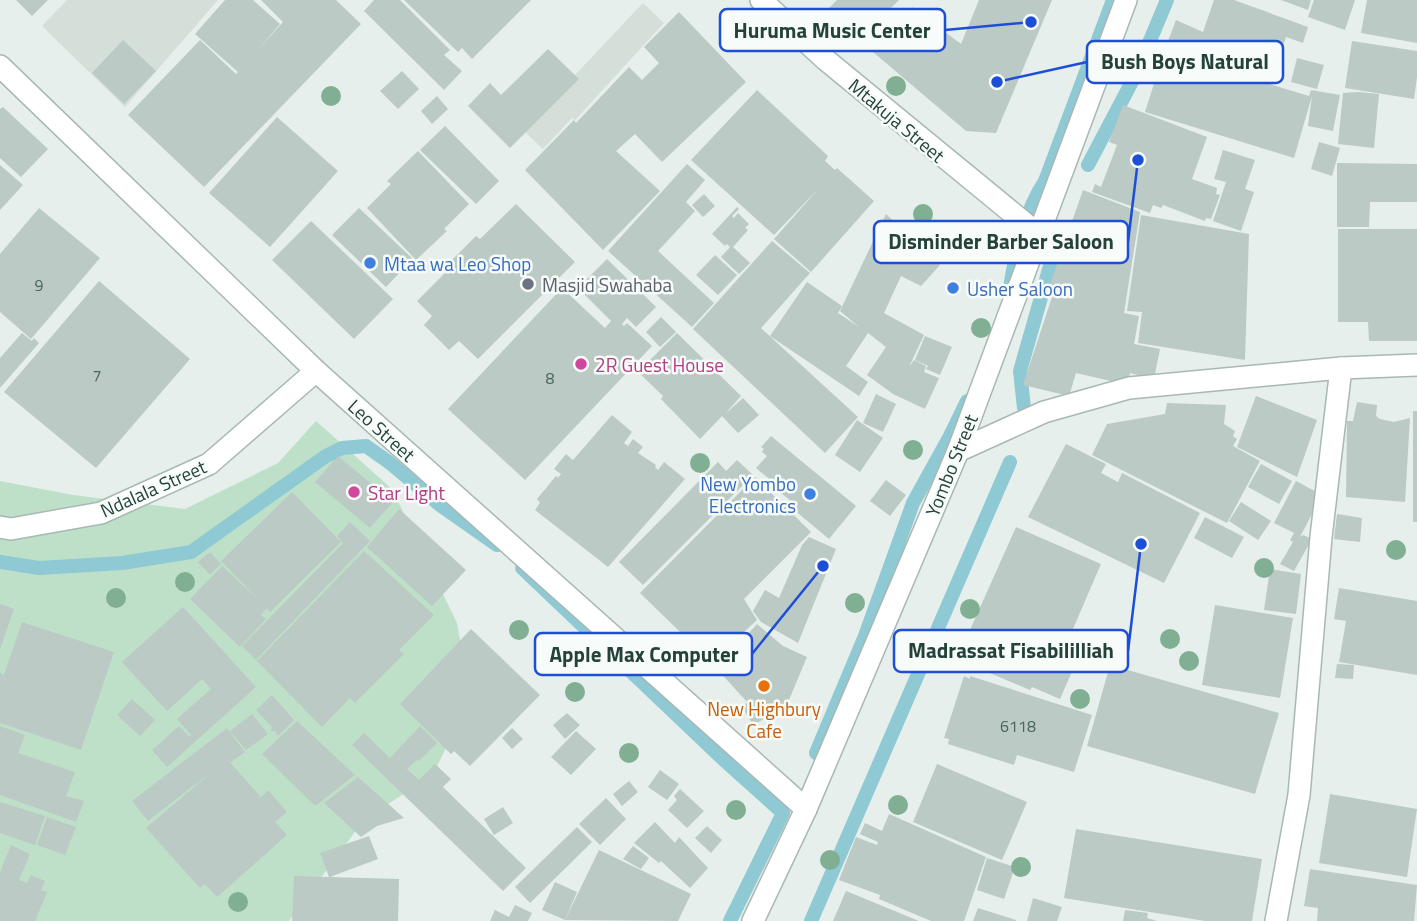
<svg xmlns="http://www.w3.org/2000/svg" width="1417" height="921" font-family="'Titillium Web',sans-serif">
<style>
.built{fill:#d4dfda}
.green{fill:#bfe0c8}
.lines{fill:none;stroke-linecap:round;stroke-linejoin:round}
.stream{stroke:#8ec9d4;stroke-width:14}
.building{fill:#bbcac4}
.minor-casing{stroke:#a8b8b2;stroke-width:24}
.minor{stroke:#fff;stroke-width:21}
.tree{fill:#80af93}
.shop-dot{fill:#3f7fe0;stroke:#f7fbf9;stroke-width:2.5}
.worship-dot{fill:#6b7280;stroke:#f7fbf9;stroke-width:2.5}
.hotel-dot{fill:#d1479c;stroke:#f7fbf9;stroke-width:2.5}
.food-dot{fill:#e8710a;stroke:#f7fbf9;stroke-width:2.5}
.labels{text-anchor:middle;dominant-baseline:central;stroke-width:5;stroke-linejoin:round;paint-order:stroke}
.number-label{font-size:16px;fill:#4a645c}
.street-label{font-size:19px;fill:#24423a;stroke:#f7fbf9}
.shop-label{font-size:19px;fill:#366cbe;stroke:#f7fbf9;text-anchor:start}
.worship-label{font-size:19px;fill:#5b616d;stroke:#f7fbf9;text-anchor:start}
.hotel-label{font-size:19px;fill:#b23c85;stroke:#f7fbf9;text-anchor:start}
.food-label{font-size:19px;fill:#c56008;stroke:#f7fbf9}
.leader{fill:none;stroke:#1d4ed8;stroke-width:2.5}
.callout-dot{fill:#1d4ed8;stroke:#f7fbf9;stroke-width:2.5}
.callout{fill:#f7fbf9;stroke:#1d4ed8;stroke-width:2.5}
.callout-label{font-size:21px;text-anchor:middle;font-weight:bold;fill:#24423a}
</style>
<rect width="100%" height="100%" fill="#e6efeb"/>
<!-- built -->
<g class="built">
<polygon points="67,0 218,0 125,107 42,26"/>
<polygon points="643,3 664,23 575,120 572,118 543,149 523,130"/>
</g>
<!-- green -->
<polygon class="green" points="316,421 392,489 457,623 471,698 433,774 363,821 289,921 0,921 0,481 73,495 185,509 278,463"/>
<g class="lines">
<!-- stream -->
<g class="stream">
<polyline points="1088,165 1136,74 1167,0"/>
<path d="M 1009,294 C 1015,255 1023,215 1045,181 L 1113,0"/>
<polyline points="1024,408 1020,371 1058,238"/>
<polyline points="0,562 39,568 122,563 191,552 326,456 342,448 366,446 390,463 440,505 497,545"/>
<polyline points="522,568 724,760 783,813 730,921"/>
<polyline points="816,753 865,636 913,503 949,438 967,401"/>
<polyline points="811,921 1010,462"/>
</g>
</g>
<!-- building -->
<g class="building">
<polygon points="16,0 48,0 32,16"/>
<polygon points="225,0 253,0 280,24 258,50 283,22 261,0 336,0 361,24 204,187 128,115 200,40 236,74 238,72 195,34"/>
<polygon points="374,0 400,0 450,50 444,55 462,71 444,90 364,11"/>
<polygon points="404,0 531,0 472,59 462,48 458,52"/>
<polygon points="837,0 899,0 860,39 827,10"/>
<polygon points="979,0 1052,0 996,133 966,131 873,52 912,7 961,44"/>
<polygon points="1214,0 1234,0 1308,27 1303,43 1286,37 1271,83 1253,79 1309,96 1311,90 1340,95 1333,131 1308,126 1312,96 1294,158 1145,112 1164,52 1182,57 1165,49 1176,20 1203,32"/>
<polygon points="1281,0 1311,0 1308,10"/>
<polygon points="1314,0 1355,0 1345,30 1308,17"/>
<polygon points="1367,0 1417,0 1417,43 1361,33"/>
<polygon points="679,12 746,82 662,162 635,134 616,151 660,191 603,250 525,170 574,120 576,123 629,67 642,80 659,63 644,47"/>
<polygon points="123,40 156,71 124,104 92,73"/>
<polygon points="1352,41 1417,51 1417,77 1414,99 1345,88"/>
<polygon points="548,49 579,79 510,148 468,106 490,83 501,95"/>
<polygon points="1297,58 1324,65 1317,89 1291,82"/>
<polygon points="402,71 419,89 398,109 380,91"/>
<polygon points="757,90 828,156 825,161 835,170 837,168 874,201 811,272 774,239 819,188 774,235 691,160"/>
<polygon points="1358,92 1379,94 1374,148 1338,144 1343,93"/>
<polygon points="437,96 448,109 432,124 421,111"/>
<polygon points="1123,105 1207,137 1192,179 1217,188 1216,194 1220,195 1211,219 1206,218 1205,221 1163,205 1161,208 1153,205 1150,213 1092,192 1095,184 1101,187 1117,145 1109,142"/>
<polygon points="3,107 48,149 21,177 0,158 0,109"/>
<polygon points="277,117 338,171 270,247 209,193"/>
<polygon points="445,126 499,181 476,204 420,150"/>
<polygon points="1319,142 1340,148 1332,176 1311,169"/>
<polygon points="1223,150 1255,160 1245,189 1254,192 1241,231 1213,221 1226,182 1214,179"/>
<polygon points="418,151 469,204 444,229 447,231 416,260 367,208 391,184 387,181"/>
<polygon points="1337,163 1417,164 1417,202 1370,202 1369,227 1337,227"/>
<polygon points="687,164 705,180 686,202 695,211 658,251 714,303 692,327 608,251"/>
<polygon points="0,165 23,185 0,210"/>
<polygon points="1083,190 1140,212 1124,313 1139,316 1134,344 1160,349 1154,379 1130,373 1128,385 1076,373 1069,396 1023,385 1054,291 1048,290"/>
<polygon points="704,194 715,206 703,217 692,205"/>
<polygon points="516,204 575,262 478,359 459,341 449,350 424,325 432,316 417,301 448,270 445,267 476,236 480,239"/>
<polygon points="737,207 739,209 732,216 734,218 738,213 749,224 745,228 748,230 733,247 750,263 739,274 721,257 730,247 727,244 725,246 712,234"/>
<polygon points="39,208 100,258 31,339 0,312 0,254"/>
<polygon points="359,208 413,259 386,287 332,235"/>
<polygon points="886,214 940,265 921,286 901,276 884,313 924,335 909,367 914,360 926,366 924,372 939,378 925,409 893,394 867,375 886,347 868,333 846,366 868,382 859,396 770,336 807,282 842,306 838,313 859,327 840,311"/>
<polygon points="1141,215 1249,234 1245,360 1138,343 1142,312 1127,311"/>
<polygon points="311,221 393,299 354,339 272,260"/>
<polygon points="1338,229 1417,229 1417,341 1369,341 1368,322 1338,322"/>
<polygon points="772,241 810,273 761,328 858,417 825,453 693,329"/>
<polygon points="715,255 737,275 718,295 696,275"/>
<polygon points="607,259 656,307 636,327 627,318 622,324 624,326 627,323 652,346 525,480 448,409 562,288 605,328 611,321 578,288"/>
<polygon points="99,281 190,359 96,468 4,392"/>
<polygon points="661,317 676,332 660,347 646,332"/>
<polygon points="22,333 32,341 34,338 39,343 0,388 0,358"/>
<polygon points="677,333 741,396 725,414 743,398 759,415 738,433 722,416 700,439 661,399 663,396 638,372"/>
<polygon points="925,336 952,347 940,375 926,369 928,366 915,360"/>
<polygon points="876,394 896,404 883,432 863,423"/>
<polygon points="1256,396 1317,420 1297,477 1237,447"/>
<polygon points="1357,402 1377,405 1376,416 1380,419 1394,422 1410,418 1405,502 1346,497 1347,421 1353,421"/>
<polygon points="1167,403 1226,405 1224,424 1235,431 1233,436 1237,439 1233,446 1260,461 1227,523 1092,455 1107,424 1165,414"/>
<rect x="1413" y="411" width="4" height="111"/>
<polygon points="612,415 632,432 624,443 628,446 633,439 643,447 638,453 656,465 655,467 658,470 664,462 685,479 608,567 535,510 540,503 537,499 556,476 558,478 561,474 554,469 566,454 573,460"/>
<polygon points="857,420 883,438 860,472 835,455"/>
<polygon points="771,436 856,506 829,539 793,509 796,505 776,489 778,486 756,468 767,456 762,452 764,449 761,447"/>
<polygon points="1066,444 1106,464 1101,473 1118,482 1122,473 1200,513 1164,583 1028,517"/>
<polygon points="338,456 393,502 370,528 315,482"/>
<polygon points="737,460 753,475 643,585 619,562 718,462 726,471"/>
<polygon points="1261,464 1292,481 1279,504 1248,487"/>
<polygon points="755,477 811,532 744,599 757,620 711,662 640,593"/>
<polygon points="886,480 906,495 890,516 870,501"/>
<polygon points="1296,481 1322,495 1300,537 1303,535 1312,539 1294,571 1280,564 1293,542 1290,540 1294,533 1274,523"/>
<polygon points="292,492 341,542 270,612 267,608 261,615 266,619 240,647 190,599 222,566 259,600 221,561"/>
<polygon points="1241,502 1271,521 1258,540 1229,521"/>
<polygon points="399,509 466,570 432,606 367,547"/>
<polygon points="1337,514 1362,518 1360,542 1334,539"/>
<polygon points="1205,517 1244,537 1232,558 1194,538"/>
<polygon points="350,522 370,541 256,660 242,646 343,543 337,536"/>
<polygon points="1016,527 1101,564 1063,652 1078,658 1060,699 1032,687 1030,690 957,659"/>
<polygon points="809,537 836,549 798,643 761,622 753,611 765,590 779,598 802,545"/>
<polygon points="364,551 434,615 399,650 404,654 355,703 350,698 322,727 257,661"/>
<polygon points="210,552 221,564 210,575 198,562"/>
<polygon points="1270,569 1301,574 1296,614 1264,610"/>
<polygon points="1339,588 1417,601 1417,675 1339,662 1346,621 1334,619"/>
<polygon points="0,604 14,609 0,649"/>
<polygon points="1215,605 1293,618 1280,698 1202,685"/>
<polygon points="183,607 256,687 167,767 152,750 179,726 190,737 191,735 177,719 211,689 202,679 167,711 122,662"/>
<polygon points="22,622 114,652 81,750 0,723 0,673 4,675"/>
<polygon points="757,624 783,646 807,657 786,707 753,725 741,705 748,703 717,669"/>
<polygon points="471,629 540,695 470,766 454,751 451,754 400,704"/>
<polygon points="1337,664 1354,665 1353,679 1335,678"/>
<polygon points="1110,665 1279,713 1255,794 1087,746"/>
<polygon points="964,676 970,679 970,676 1092,715 1074,772 1017,755 1014,765 948,744 949,739 944,738"/>
<polygon points="272,695 294,720 278,736 275,731 271,731 272,727 256,710"/>
<polygon points="132,699 155,720 140,736 117,715"/>
<polygon points="567,713 580,725 565,739 553,725"/>
<polygon points="252,714 268,734 246,750 230,731"/>
<polygon points="297,721 355,775 315,806 262,754"/>
<polygon points="0,726 25,735 18,753 75,772 66,796 84,801 76,822 0,795"/>
<polygon points="420,726 437,743 419,761 417,760 407,769 419,780 435,764 451,779 443,787 526,868 503,891 352,745 364,733 390,758"/>
<polygon points="227,728 245,752 231,762 228,760 261,797 268,790 287,812 275,822 287,835 217,897 205,884 200,888 146,828 214,770 148,821 132,801"/>
<polygon points="512,728 523,739 512,749 502,738"/>
<polygon points="576,731 596,749 571,775 551,757"/>
<polygon points="937,764 1027,802 1002,860 913,822"/>
<polygon points="660,770 679,784 667,800 648,787"/>
<polygon points="358,777 404,818 377,826 361,837 324,803"/>
<polygon points="629,781 638,792 622,806 613,794"/>
<polygon points="680,789 704,811 687,828 668,810 677,800 674,796"/>
<polygon points="1330,794 1417,809 1407,877 1319,863"/>
<polygon points="606,798 626,819 600,845 579,824"/>
<polygon points="0,802 45,816 35,845 0,833"/>
<polygon points="503,807 513,823 494,835 484,819"/>
<polygon points="889,814 986,857 964,921 931,921 879,899 880,895 839,880 856,837 877,845 878,842 860,834 865,823 882,831"/>
<polygon points="47,817 76,827 65,855 37,845"/>
<polygon points="655,822 675,843 679,837 708,868 690,888 661,861 659,863 634,843"/>
<polygon points="707,826 722,840 711,853 695,838"/>
<polygon points="577,827 592,842 530,903 515,887"/>
<polygon points="1076,829 1262,859 1252,921 1205,921 1064,898"/>
<polygon points="369,836 378,859 330,877 399,879 398,921 292,921 294,876 329,877 320,853"/>
<polygon points="11,845 30,854 19,880 27,883 31,875 45,881 41,890 47,892 35,921 0,921 0,872"/>
<polygon points="633,846 649,858 641,869 623,859"/>
<polygon points="599,850 691,894 678,921 565,920"/>
<polygon points="987,858 1015,867 1004,899 977,890"/>
<polygon points="1310,869 1417,885 1414,921 1317,921 1318,908 1304,906"/>
<polygon points="555,882 577,892 565,920 542,910"/>
<polygon points="846,891 919,921 833,921"/>
<polygon points="1033,898 1062,907 1057,921 1027,921"/>
<polygon points="515,905 532,913 528,921 490,921 495,910 509,917"/>
<polygon points="978,908 1016,920 1016,921 973,921"/>
<polygon points="1125,910 1148,913 1147,918 1157,921 1123,921"/>
</g>
<g class="lines">
<!-- minor casing -->
<g class="minor-casing">
<g id="minor">
<polyline points="761,0 826,60 1038,234"/>
<polyline points="0,66 316,371 806,809"/>
<polyline points="958,451 1044,412 1129,388 1341,368 1417,365"/>
<polyline points="0,527 11,529 101,513 209,464 316,371"/>
<polyline points="753,921 806,809 958,451 1126,0"/>
<polyline points="1276,921 1299,795 1321,537 1341,368"/>
</g>
</g>
<!-- minor -->
<use href="#minor" class="minor"/>
</g>
<!-- trees -->
<g class="tree">
<circle cx="896" cy="86" r="10"/>
<circle cx="331" cy="96" r="10"/>
<circle cx="923" cy="214" r="10"/>
<circle cx="981" cy="328" r="10"/>
<circle cx="913" cy="450" r="10"/>
<circle cx="700" cy="463" r="10"/>
<circle cx="1396" cy="550" r="10"/>
<circle cx="1264" cy="568" r="10"/>
<circle cx="185" cy="582" r="10"/>
<circle cx="116" cy="598" r="10"/>
<circle cx="855" cy="603" r="10"/>
<circle cx="970" cy="609" r="10"/>
<circle cx="519" cy="630" r="10"/>
<circle cx="1170" cy="639" r="10"/>
<circle cx="1189" cy="661" r="10"/>
<circle cx="575" cy="692" r="10"/>
<circle cx="1080" cy="699" r="10"/>
<circle cx="629" cy="753" r="10"/>
<circle cx="898" cy="805" r="10"/>
<circle cx="736" cy="810" r="10"/>
<circle cx="830" cy="860" r="10"/>
<circle cx="1021" cy="867" r="10"/>
<circle cx="238" cy="902" r="10"/>
</g>
<!-- markers -->
<g class="shop-dot">
<circle cx="370" cy="263" r="7"/>
<circle cx="953" cy="288" r="7"/>
<circle cx="810" cy="494" r="7"/>
</g>
<circle class="worship-dot" cx="528" cy="284" r="7"/>
<g class="hotel-dot">
<circle cx="581" cy="364" r="7"/>
<circle cx="354" cy="492" r="7"/>
</g>
<circle class="food-dot" cx="764" cy="686" r="7"/>
<g class="labels">
<!-- number labels -->
<g class="number-label">
<text x="39" y="285">9</text>
<text x="97" y="375">7</text>
<text x="550" y="378">8</text>
<text x="1018" y="726">6118</text>
</g>
<!-- street labels -->
<g class="street-label">
<text transform="translate(897 120) rotate(40)">Mtakuja Street</text>
<text transform="translate(382 430) rotate(42)">Leo Street</text>
<text transform="translate(951 465) rotate(-68)">Yombo Street</text>
<text transform="translate(153 488) rotate(-24)">Ndalala Street</text>
</g>
<!-- shop labels -->
<g class="shop-label">
<text x="384" y="263">Mtaa wa Leo Shop</text>
<text x="967" y="288">Usher Saloon</text>
<text x="796" y="483" text-anchor="end">New Yombo<tspan x="796" dy="22">Electronics</tspan></text>
</g>
<!-- worship labels -->
<g class="worship-label">
<text x="542" y="284">Masjid Swahaba</text>
</g>
<!-- hotel labels -->
<g class="hotel-label">
<text x="595" y="364">2R Guest House</text>
<text x="368" y="492">Star Light</text>
</g>
<!-- food labels -->
<g class="food-label">
<text x="764" y="708">New Highbury<tspan x="764" dy="22">Cafe</tspan></text>
</g>
</g>
<!-- callouts -->
<path class="leader" d="M1031 22L945 30M997 82L1087 62M1138 160L1128 242M1141 544L1128 651M823 566L752 654"/>
<g class="callout-dot">
<circle cx="1031" cy="22" r="7"/>
<circle cx="997" cy="82" r="7"/>
<circle cx="1138" cy="160" r="7"/>
<circle cx="1141" cy="544" r="7"/>
<circle cx="823" cy="566" r="7"/>
</g>
<g class="callout">
<rect x="720" y="9" width="225" height="42" rx="7"/>
<rect x="1087" y="41" width="196" height="42" rx="7"/>
<rect x="874" y="221" width="254" height="42" rx="7"/>
<rect x="894" y="630" width="234" height="42" rx="7"/>
<rect x="535" y="633" width="217" height="42" rx="7"/>
</g>
<g class="callout-label">
<text x="832" y="38">Huruma Music Center</text>
<text x="1185" y="69">Bush Boys Natural</text>
<text x="1001" y="249">Disminder Barber Saloon</text>
<text x="1011" y="658">Madrassat Fisabililliah</text>
<text x="644" y="662">Apple Max Computer</text>
</g>
</svg>
